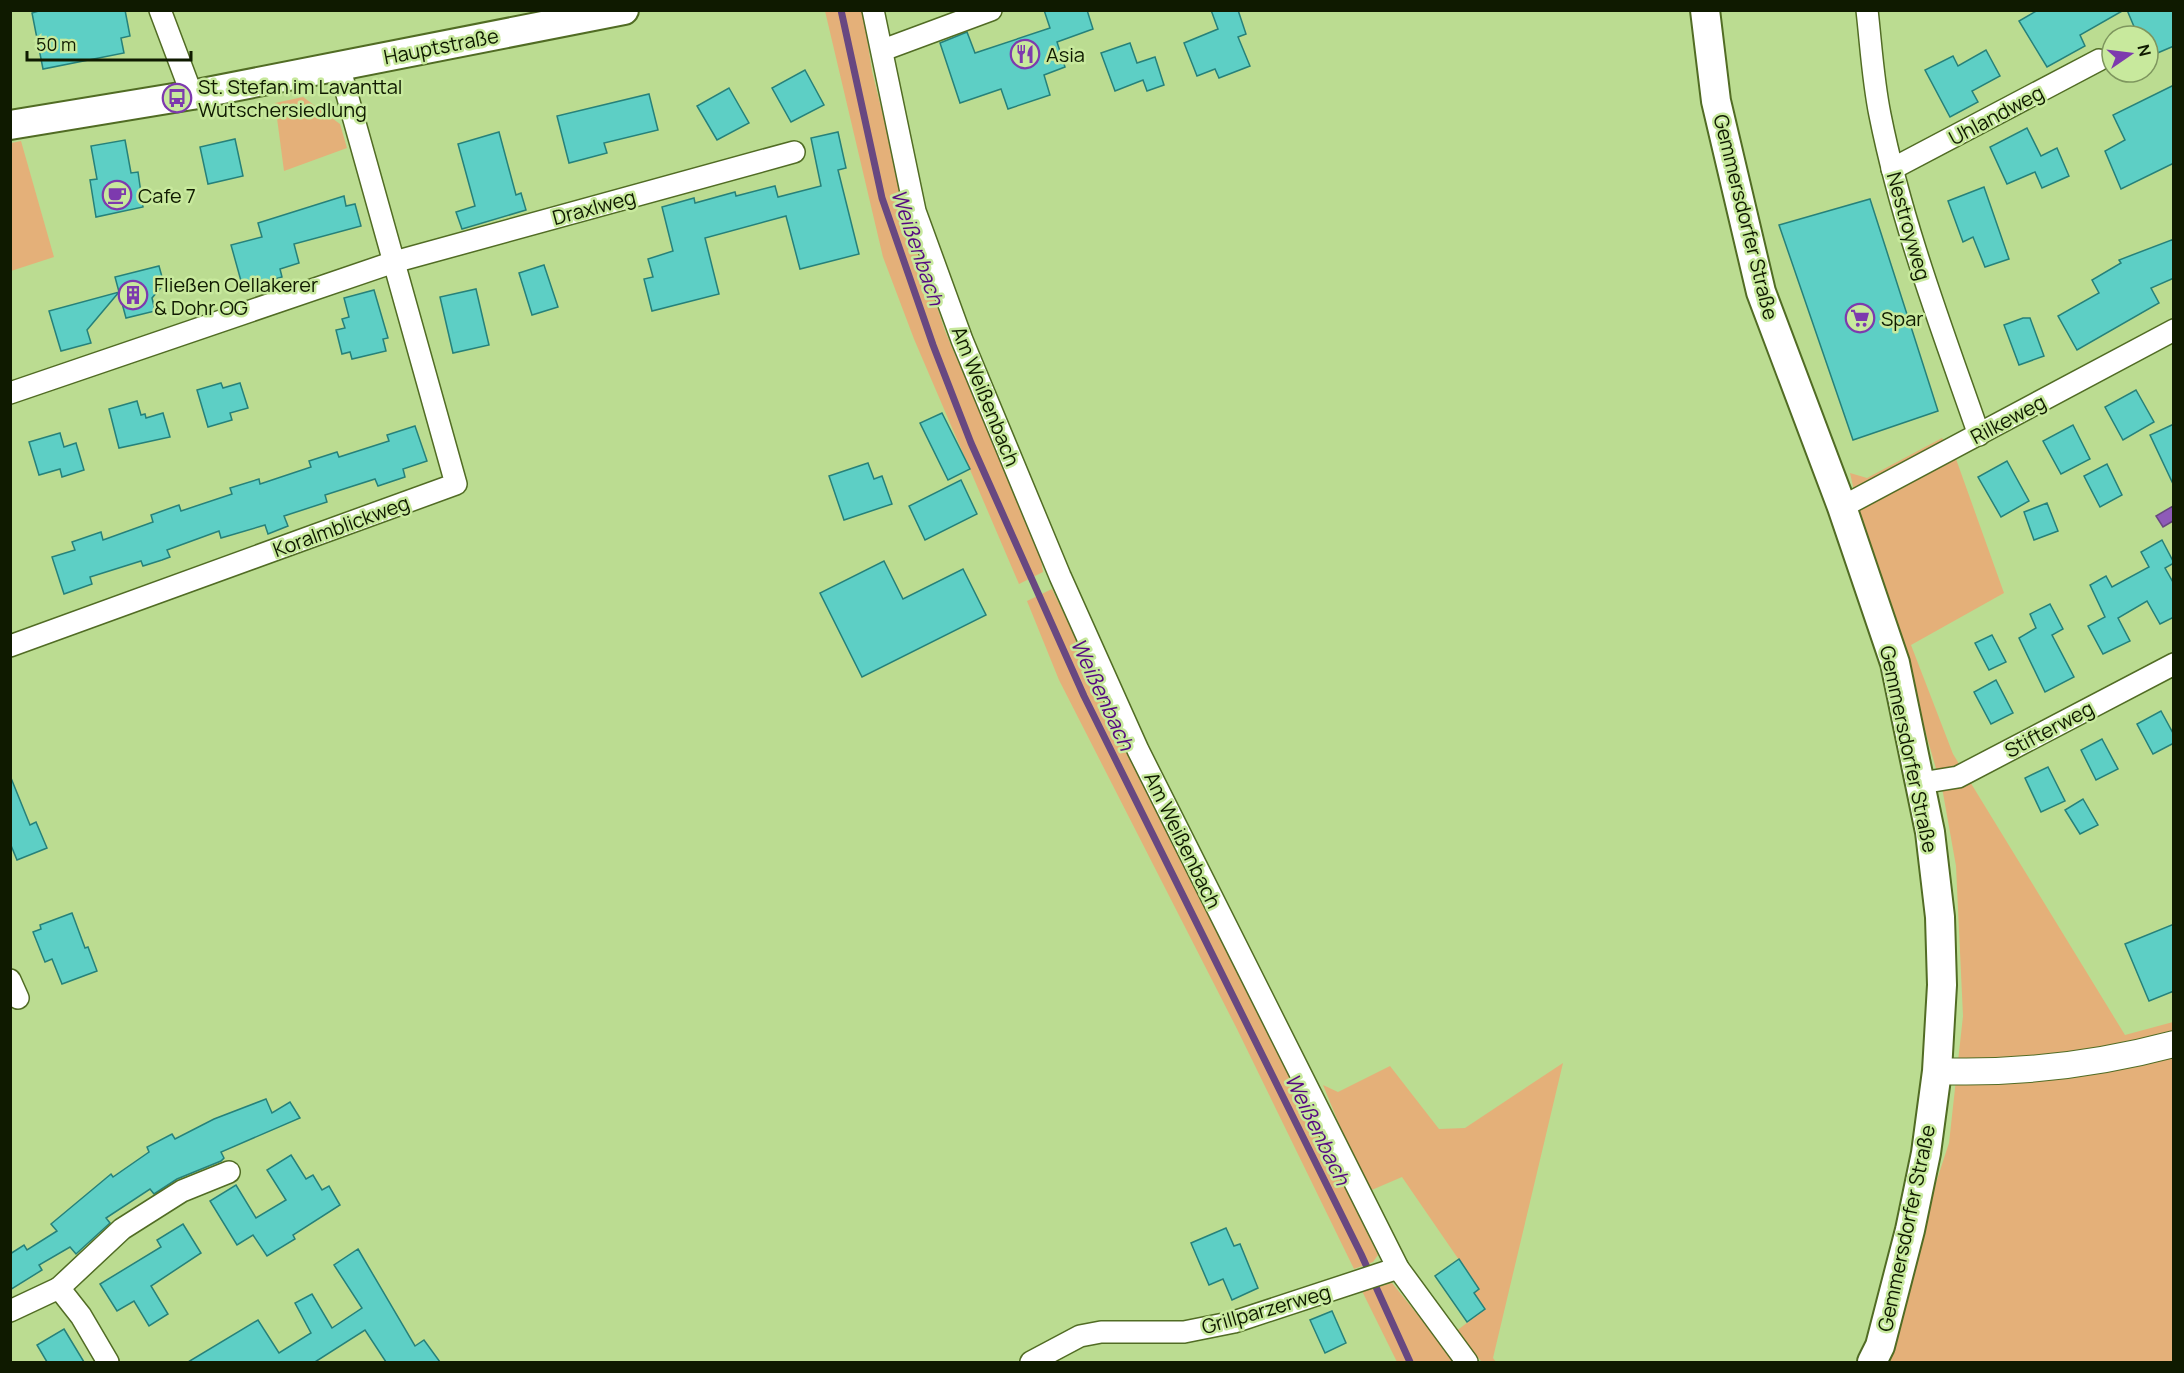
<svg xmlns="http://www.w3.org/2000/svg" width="2184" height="1373" font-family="Manrope,sans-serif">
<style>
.green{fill:#e4b079}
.water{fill:#8e5bb8;stroke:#684881;stroke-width:1.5}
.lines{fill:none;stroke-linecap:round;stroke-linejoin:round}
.stream{stroke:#684881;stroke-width:7}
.building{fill:#5dcfc5;stroke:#26817a;stroke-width:1.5}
.minor-casing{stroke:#516c24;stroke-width:24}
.tertiary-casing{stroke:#516c24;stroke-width:28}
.secondary-casing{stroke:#516c24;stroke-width:32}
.minor{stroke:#fff;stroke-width:21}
.tertiary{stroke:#fff;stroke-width:26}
.secondary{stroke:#fff;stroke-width:28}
.labels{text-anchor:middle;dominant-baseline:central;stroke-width:5;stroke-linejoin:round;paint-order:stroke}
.street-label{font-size:20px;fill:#0f1a00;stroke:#c8e99d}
.poi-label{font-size:20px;fill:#0f1a00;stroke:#c8e99d;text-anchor:start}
.water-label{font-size:21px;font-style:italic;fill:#560982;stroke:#c8e99d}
</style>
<rect width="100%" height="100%" fill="#bbdc91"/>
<!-- green -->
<g class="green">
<polygon points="825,11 863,11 872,71 909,220 945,331 1040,551 1043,572 1019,584 914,339 883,257"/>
<polygon points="303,97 340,124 347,148 284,171 275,103"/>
<polygon points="21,141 54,257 11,271 11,143"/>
<polygon points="1942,438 1956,459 2004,593 1911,645 1953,754 2125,1035 2173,1022 2173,1362 1877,1362 1949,1143 1963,1016 1956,866 1943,793 1916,699 1873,574 1850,473 1867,478"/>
<polygon points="1052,589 1378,1255 1373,1262 1354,1269 1237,1029 1059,680 1027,601"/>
<polygon points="1563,1063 1493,1358 1496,1362 1482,1362 1455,1332 1485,1309 1474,1293 1479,1289 1402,1177 1367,1192 1323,1085 1338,1092 1390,1066 1439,1129 1465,1128"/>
<polygon points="1392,1283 1456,1362 1397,1362 1362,1291"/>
</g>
<!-- water -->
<polygon class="water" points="2173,506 2173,521 2163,527 2156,516"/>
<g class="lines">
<!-- stream -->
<polyline class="stream" points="841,10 882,198 933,345 971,443 1084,696 1361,1254 1410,1362"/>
</g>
<!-- building -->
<g class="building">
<polygon points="42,10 125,10 130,36 121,38 124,53 43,69 32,13"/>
<polygon points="1044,10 1087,10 1093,29 1057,42 1065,67 1044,75 1050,95 1008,109 1001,89 960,103 940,43 967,32 975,53 1050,28"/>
<polygon points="1211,10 1238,10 1246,34 1238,37 1250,66 1219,78 1215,69 1197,76 1184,43 1218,29"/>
<polygon points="2038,10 2124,10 2080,35 2085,46 2047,67 2019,21"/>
<polygon points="2127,10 2174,10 2174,46 2148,57 2148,36 2138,36"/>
<polygon points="1130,43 1137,63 1155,57 1164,85 1147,91 1143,80 1115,91 1101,53"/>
<polygon points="1986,50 2000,76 1972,91 1978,102 1950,117 1925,70 1953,56 1958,66"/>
<polygon points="805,70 824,105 791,122 772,88"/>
<polygon points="2174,85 2174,163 2121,189 2105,151 2125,140 2113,115"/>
<polygon points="729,88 749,123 717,140 697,106"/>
<polygon points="649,94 658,130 604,143 607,153 569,163 557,116"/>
<polygon points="2027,128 2041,156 2057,148 2069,176 2042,188 2035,172 2007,184 1990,147"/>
<polygon points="499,132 516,195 521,193 526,210 462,229 456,212 475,206 458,144"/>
<polygon points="838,132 846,168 838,170 859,254 800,269 786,216 705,238 719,294 652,311 644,279 653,277 648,259 673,251 662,207 694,198 695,203 735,192 736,196 775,186 778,197 821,186 811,138"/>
<polygon points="235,139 243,176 208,184 200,147"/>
<polygon points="125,140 131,173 138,172 143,207 96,217 90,180 97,179 91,146"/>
<polygon points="1984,187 2009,259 1985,267 1973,237 1963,242 1948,201"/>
<polygon points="344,196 346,206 355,204 361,226 294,244 299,263 280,269 282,277 243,288 231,245 262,237 258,223"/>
<polygon points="1870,199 1938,411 1853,440 1779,225"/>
<polygon points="2174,239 2174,278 2151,288 2159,303 2077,350 2058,316 2099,293 2092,280 2121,263 2119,260"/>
<polygon points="544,265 558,307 532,315 519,273"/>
<polygon points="159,266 164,284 152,298 155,311 126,318 115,277"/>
<polygon points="476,289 489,345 453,353 440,297"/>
<polygon points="374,290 388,338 383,339 386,351 352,359 350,352 342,354 336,330 345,328 342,319 349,317 344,298"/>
<polygon points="119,292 87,330 91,343 61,351 49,311"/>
<polygon points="2023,318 2030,318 2044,356 2019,365 2004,325"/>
<polygon points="221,383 223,388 240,383 248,408 230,413 232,420 208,427 197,390"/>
<polygon points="2136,390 2154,422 2123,440 2105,407"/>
<polygon points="137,401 141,415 145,414 146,418 163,413 170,437 119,448 109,409"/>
<polygon points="942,413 970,469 948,480 920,423"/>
<polygon points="2174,424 2174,486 2150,435"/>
<polygon points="2073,425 2090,459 2061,474 2043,441"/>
<polygon points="415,426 427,461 403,469 405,477 378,486 375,479 325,495 327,502 284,516 288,526 268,534 265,525 221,538 219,531 167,550 170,557 162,560 143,566 141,561 90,577 92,584 64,594 52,557 75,550 72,542 101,532 103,540 153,522 151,515 179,505 181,511 232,494 230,488 259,479 260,484 311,467 309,461 337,452 339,457 389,441 387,435"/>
<polygon points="60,433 64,447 76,443 84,470 62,477 60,469 39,475 29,442"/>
<polygon points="2007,461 2029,501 2001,517 1978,477"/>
<polygon points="868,463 874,479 882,476 892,504 844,520 829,476"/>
<polygon points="2107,464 2122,495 2100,507 2084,476"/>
<polygon points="961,480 977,514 925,540 909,506"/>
<polygon points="2047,503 2058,531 2034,540 2024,512"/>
<polygon points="2162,540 2174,563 2165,568 2174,584 2174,617 2160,624 2147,601 2118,618 2130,641 2103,654 2088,626 2105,617 2090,585 2106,576 2112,587 2149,567 2141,552"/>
<polygon points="884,561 903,599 963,569 986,615 862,677 820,593"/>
<polygon points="2050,604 2063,629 2052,635 2074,677 2045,692 2019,638 2036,628 2030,614"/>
<polygon points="1992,635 2006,662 1989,670 1975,643"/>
<polygon points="1996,680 2013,713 1991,724 1974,692"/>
<polygon points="2161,711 2174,735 2174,743 2153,754 2137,724"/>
<polygon points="2102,739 2118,769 2096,780 2081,750"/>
<polygon points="2048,767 2065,801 2041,812 2025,778"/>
<polygon points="11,778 30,825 36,822 47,848 17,860 10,843"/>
<polygon points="2083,799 2098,825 2080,834 2065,810"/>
<polygon points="72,913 85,948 88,947 97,971 62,984 52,959 45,962 33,932 41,929 40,925"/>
<polygon points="2174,924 2174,991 2149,1001 2125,944"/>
<polygon points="266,1099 272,1113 290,1102 300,1118 221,1152 224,1158 221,1161 177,1179 154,1194 150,1189 106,1218 110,1223 76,1254 70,1247 39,1265 42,1270 10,1290 10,1254 24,1245 27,1250 57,1231 51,1224 111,1174 113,1177 149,1152 147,1147 172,1134 175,1139 214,1119"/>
<polygon points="291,1155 306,1179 313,1175 322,1190 329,1186 340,1205 293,1235 295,1239 267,1256 253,1235 237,1245 210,1201 236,1185 256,1218 286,1200 267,1170"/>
<polygon points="183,1224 201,1253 151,1286 168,1314 149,1326 134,1301 117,1311 100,1284 161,1247 157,1240"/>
<polygon points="1226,1228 1234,1246 1240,1244 1258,1288 1232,1300 1223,1279 1209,1285 1191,1243"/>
<polygon points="358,1249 415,1346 424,1340 440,1362 386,1362 365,1330 315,1362 188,1362 258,1320 279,1353 311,1333 295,1303 312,1294 332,1328 362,1308 334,1265"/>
<polygon points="1459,1259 1479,1289 1474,1293 1485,1309 1467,1322 1435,1276"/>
<polygon points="1332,1311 1346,1343 1325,1353 1310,1320"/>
<polygon points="64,1329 84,1362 47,1362 37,1345"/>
</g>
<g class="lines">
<!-- minor casing -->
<g class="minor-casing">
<g id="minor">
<polyline points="160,10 192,95"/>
<polyline points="873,10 915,211 962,340 1060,576 1138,750 1398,1268 1467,1362"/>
<path d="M 1867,10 C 1871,45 1873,81 1880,115 C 1902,225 1942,329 1979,435"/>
<polyline points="883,50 991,10"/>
<polyline points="1892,169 2099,60"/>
<polyline points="10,393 394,262 794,152"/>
<polyline points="1842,507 2174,330"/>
<polyline points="10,646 456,484 339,66"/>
<polyline points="1921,783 1958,777 2174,664"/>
<polyline points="10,980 18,998"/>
<polyline points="59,1288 122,1229 182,1191 229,1172"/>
<polyline points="10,1311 59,1288 81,1316 108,1362"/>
<polyline points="1031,1362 1080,1336 1101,1332 1184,1332 1234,1322 1398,1268"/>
</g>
</g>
<!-- tertiary casing -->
<g class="tertiary-casing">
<path id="tertiary" d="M 1937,1071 C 2018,1074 2095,1065 2174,1044"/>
</g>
<!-- secondary casing -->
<g class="secondary-casing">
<g id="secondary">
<polyline points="1705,10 1716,101 1761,292 1842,507 1895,663 1930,832 1940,917 1942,985 1937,1071 1926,1153 1910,1230 1880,1346 1872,1362"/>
<polyline points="10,125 192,95 624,10"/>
</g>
</g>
<!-- minor -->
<use href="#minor" class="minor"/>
<!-- tertiary -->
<use href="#tertiary" class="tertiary"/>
<!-- secondary -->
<use href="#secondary" class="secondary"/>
</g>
<!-- icons -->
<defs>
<g id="restaurant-ring" transform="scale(1.5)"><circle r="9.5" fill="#c8e99d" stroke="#7d3aae" stroke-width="1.5"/><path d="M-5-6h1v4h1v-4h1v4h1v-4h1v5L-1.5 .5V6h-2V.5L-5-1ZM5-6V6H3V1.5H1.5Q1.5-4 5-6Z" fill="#7d3aae"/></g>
<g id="bus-ring" transform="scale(1.5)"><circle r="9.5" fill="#c8e99d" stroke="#7d3aae" stroke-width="1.5"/><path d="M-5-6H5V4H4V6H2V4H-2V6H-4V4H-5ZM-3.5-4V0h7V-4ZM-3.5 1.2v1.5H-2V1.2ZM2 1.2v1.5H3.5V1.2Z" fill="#7d3aae"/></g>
<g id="cafe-ring" transform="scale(1.5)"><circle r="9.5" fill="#c8e99d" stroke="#7d3aae" stroke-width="1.5"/><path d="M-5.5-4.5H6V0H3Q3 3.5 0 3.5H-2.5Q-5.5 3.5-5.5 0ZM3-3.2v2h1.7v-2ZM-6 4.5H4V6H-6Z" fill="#7d3aae"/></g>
<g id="building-ring" transform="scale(1.5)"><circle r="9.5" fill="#c8e99d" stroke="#7d3aae" stroke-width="1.5"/><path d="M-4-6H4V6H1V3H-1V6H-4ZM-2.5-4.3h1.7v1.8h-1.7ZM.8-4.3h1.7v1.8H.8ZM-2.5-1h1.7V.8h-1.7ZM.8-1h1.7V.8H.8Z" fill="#7d3aae"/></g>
<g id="supermarket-ring" transform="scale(1.5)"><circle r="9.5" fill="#c8e99d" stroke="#7d3aae" stroke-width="1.5"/><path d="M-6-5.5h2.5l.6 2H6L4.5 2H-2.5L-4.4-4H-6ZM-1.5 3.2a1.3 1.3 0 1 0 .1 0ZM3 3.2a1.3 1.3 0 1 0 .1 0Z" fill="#7d3aae"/></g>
</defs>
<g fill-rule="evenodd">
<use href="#restaurant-ring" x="1025" y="54"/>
<use href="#bus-ring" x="177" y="98"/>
<use href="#cafe-ring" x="117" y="195"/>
<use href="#building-ring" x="133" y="295"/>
<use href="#supermarket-ring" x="1860" y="318"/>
</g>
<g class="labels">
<!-- street labels -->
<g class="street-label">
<text transform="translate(441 46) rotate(-11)">Hauptstraße</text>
<text transform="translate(1996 115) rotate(-28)">Uhlandweg</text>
<text transform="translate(594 207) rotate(-15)">Draxlweg</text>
<text transform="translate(1746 217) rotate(76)">Gemmersdorfer Straße</text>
<text transform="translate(1909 226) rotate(74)">Nestroyweg</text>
<text transform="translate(986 396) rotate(68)">Am Weißenbach</text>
<text transform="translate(2008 419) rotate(-28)">Rilkeweg</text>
<text transform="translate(341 526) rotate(-20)">Koralmblickweg</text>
<text transform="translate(2049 729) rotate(-28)">Stifterweg</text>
<text transform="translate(1909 749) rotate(78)">Gemmersdorfer Straße</text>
<text transform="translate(1183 840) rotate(64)">Am Weißenbach</text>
<text transform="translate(1906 1228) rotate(-78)">Gemmersdorfer Straße</text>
<text transform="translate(1266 1309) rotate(-16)">Grillparzerweg</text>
</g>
<!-- poi labels -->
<g class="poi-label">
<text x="1046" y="54">Asia</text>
<text x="198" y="86">St. Stefan im Lavanttal<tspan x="198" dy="23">Wutschersiedlung</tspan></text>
<text x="138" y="195">Cafe 7</text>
<text x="154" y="284">Fließen Oellakerer<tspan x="154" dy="23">&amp; Dohr OG</tspan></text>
<text x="1881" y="318">Spar</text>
</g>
<!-- water labels -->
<g class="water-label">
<text transform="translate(918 247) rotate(71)">Weißenbach</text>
<text transform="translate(1103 694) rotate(65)">Weißenbach</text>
<text transform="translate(1318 1129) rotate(64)">Weißenbach</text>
</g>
</g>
<!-- border -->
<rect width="2184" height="1373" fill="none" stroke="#0f1a00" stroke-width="24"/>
<!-- north arrow -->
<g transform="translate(2130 54) rotate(76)"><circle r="28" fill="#c8e99d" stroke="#7e965e" stroke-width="1.5"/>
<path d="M0-4.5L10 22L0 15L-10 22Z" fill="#7d3aae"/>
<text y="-9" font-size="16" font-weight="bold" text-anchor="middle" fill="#0f1a00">N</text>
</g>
<!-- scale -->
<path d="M27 51v9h164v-9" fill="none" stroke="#0f1a00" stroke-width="3"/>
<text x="36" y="51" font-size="18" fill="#0f1a00" stroke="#c8e99d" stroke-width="4.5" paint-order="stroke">50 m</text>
</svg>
